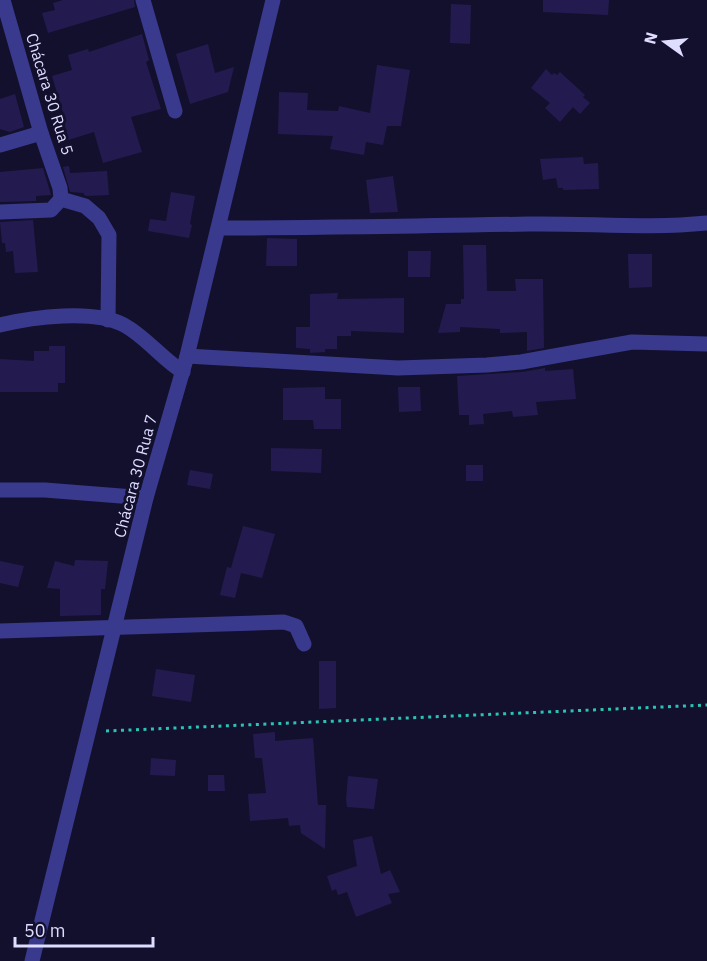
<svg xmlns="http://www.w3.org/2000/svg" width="707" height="961" font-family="'IBM Plex Sans',sans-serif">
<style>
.building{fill:#231b4f}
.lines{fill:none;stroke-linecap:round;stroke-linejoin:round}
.path{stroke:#2ac4b3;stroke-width:3;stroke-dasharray:3 4.5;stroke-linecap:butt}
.minor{stroke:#393a8e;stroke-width:15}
.labels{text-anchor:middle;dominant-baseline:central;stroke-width:6;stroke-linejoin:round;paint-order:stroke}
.street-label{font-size:16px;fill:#dedcff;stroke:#13102d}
</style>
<rect width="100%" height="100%" fill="#13102d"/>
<!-- building -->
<g class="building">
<polygon points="63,0 134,0 135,7 48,33 42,13 55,10 53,3"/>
<polygon points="543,0 609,0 608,15 543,12"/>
<polygon points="451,4 471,5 470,44 450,43"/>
<polygon points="142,34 149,60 146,62 161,109 131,117 142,152 103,163 94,132 65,141 58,118 64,116 52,76 72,70 68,55 88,49 89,52"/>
<polygon points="208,44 215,73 234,67 228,92 190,104 176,54"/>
<polygon points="377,65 410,70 401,126 387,126 383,145 366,142 364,155 330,149 333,136 278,134 279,92 308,93 307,110 338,111 339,106 370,113"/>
<polygon points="546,69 552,75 554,73 557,75 560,72 585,95 583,97 590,103 580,114 573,107 560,122 545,108 550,103 531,88"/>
<polygon points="15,94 24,127 10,132 0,129 0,99"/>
<polygon points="583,157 584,164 598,163 599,189 563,190 563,188 558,188 556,178 543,180 540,159"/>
<polygon points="69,166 70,173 107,171 109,195 87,196 84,195 84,193 70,192 63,167"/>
<polygon points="43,168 51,195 36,196 36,201 0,202 0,172"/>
<polygon points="393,176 398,212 370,213 366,180"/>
<polygon points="171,192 195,196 190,224 192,225 189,238 148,231 150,219 166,221"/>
<polygon points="33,220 38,272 15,273 13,251 6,252 5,243 2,243 0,222"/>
<polygon points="267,238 297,239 297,266 266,266"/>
<polygon points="463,245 486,245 487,291 516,291 515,279 543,279 544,348 527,351 527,332 500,333 500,329 460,327 460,332 438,333 446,304 461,304 461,299 464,299"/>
<polygon points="408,251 431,251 430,277 408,277"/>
<polygon points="628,254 652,254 652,287 629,288"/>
<polygon points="338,293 337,299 404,298 404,333 351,331 351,336 337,336 337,349 325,349 325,352 310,353 310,349 296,348 296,327 310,327 310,294"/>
<polygon points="49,346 65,346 65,383 58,383 58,392 0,392 0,359 34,361 34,351 49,351"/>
<polygon points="545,368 545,371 573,369 576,399 536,402 538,415 513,417 512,411 483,414 484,424 469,425 469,415 459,415 457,376 522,372"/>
<polygon points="325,387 325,399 341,399 341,429 314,429 313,420 283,420 283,388"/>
<polygon points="398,387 420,387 421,411 399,412"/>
<polygon points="271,448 322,449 321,473 271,471"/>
<rect x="466" y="465" width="17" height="16"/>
<polygon points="190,470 213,474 210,489 187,485"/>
<polygon points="243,526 275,534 262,578 241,573 235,598 220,595 227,567 231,568"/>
<polygon points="75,560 108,561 105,589 101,589 101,615 60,616 60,589 47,588 55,561 74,566"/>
<polygon points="0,561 24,566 18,587 0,583"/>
<polygon points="319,661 336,661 336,708 319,709"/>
<polygon points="156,669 195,675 191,702 152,696"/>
<polygon points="275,732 275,741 313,738 318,805 326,805 325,849 301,833 300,825 289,826 288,818 250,821 248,794 266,793 262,758 255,758 253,734"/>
<polygon points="151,758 176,760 175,776 150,775"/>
<polygon points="208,775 224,775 225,791 208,791"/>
<polygon points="348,776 378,779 374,809 347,807 346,799"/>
<polygon points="372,836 381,874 390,870 400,892 388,894 392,903 356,917 347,892 338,895 336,889 332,891 327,876 357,866 353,840"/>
</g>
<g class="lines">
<!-- path -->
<polyline class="path" points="106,731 707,705"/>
<!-- minor -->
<g class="minor">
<polyline points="3,0 41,133 60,188 61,199"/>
<polyline points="143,0 175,111"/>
<polyline points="0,145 41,133"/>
<polyline points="61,199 85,206 99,218 109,235 108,320"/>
<polyline points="0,212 51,210 61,199"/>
<path d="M 219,228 C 322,228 426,226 529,224 C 588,223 648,229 707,223"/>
<path d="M 0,325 C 33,317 94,309 124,325 C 146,337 162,359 183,372"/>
<polyline points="187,356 398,368 487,365 521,362 632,342 707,344"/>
<polyline points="0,490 45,490 146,498"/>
<polyline points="0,631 284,622 296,626 304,644"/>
<polyline points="32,961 146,498 187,356 273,0"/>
</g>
</g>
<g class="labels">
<!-- street labels -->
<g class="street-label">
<text transform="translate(50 94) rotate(73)">Chácara 30 Rua 5</text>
<text transform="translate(135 476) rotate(-75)">Chácara 30 Rua 7</text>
</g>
</g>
<!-- north arrow -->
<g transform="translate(665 42) rotate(285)" stroke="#13102d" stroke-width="4.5" paint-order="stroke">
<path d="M0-4.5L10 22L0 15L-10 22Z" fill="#dedcff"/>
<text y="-9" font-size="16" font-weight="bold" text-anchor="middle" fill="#dedcff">N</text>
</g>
<!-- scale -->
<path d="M15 937v9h138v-9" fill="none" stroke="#dedcff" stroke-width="3"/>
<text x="24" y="937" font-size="18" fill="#dedcff" stroke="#13102d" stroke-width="4.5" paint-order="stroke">50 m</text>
</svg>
